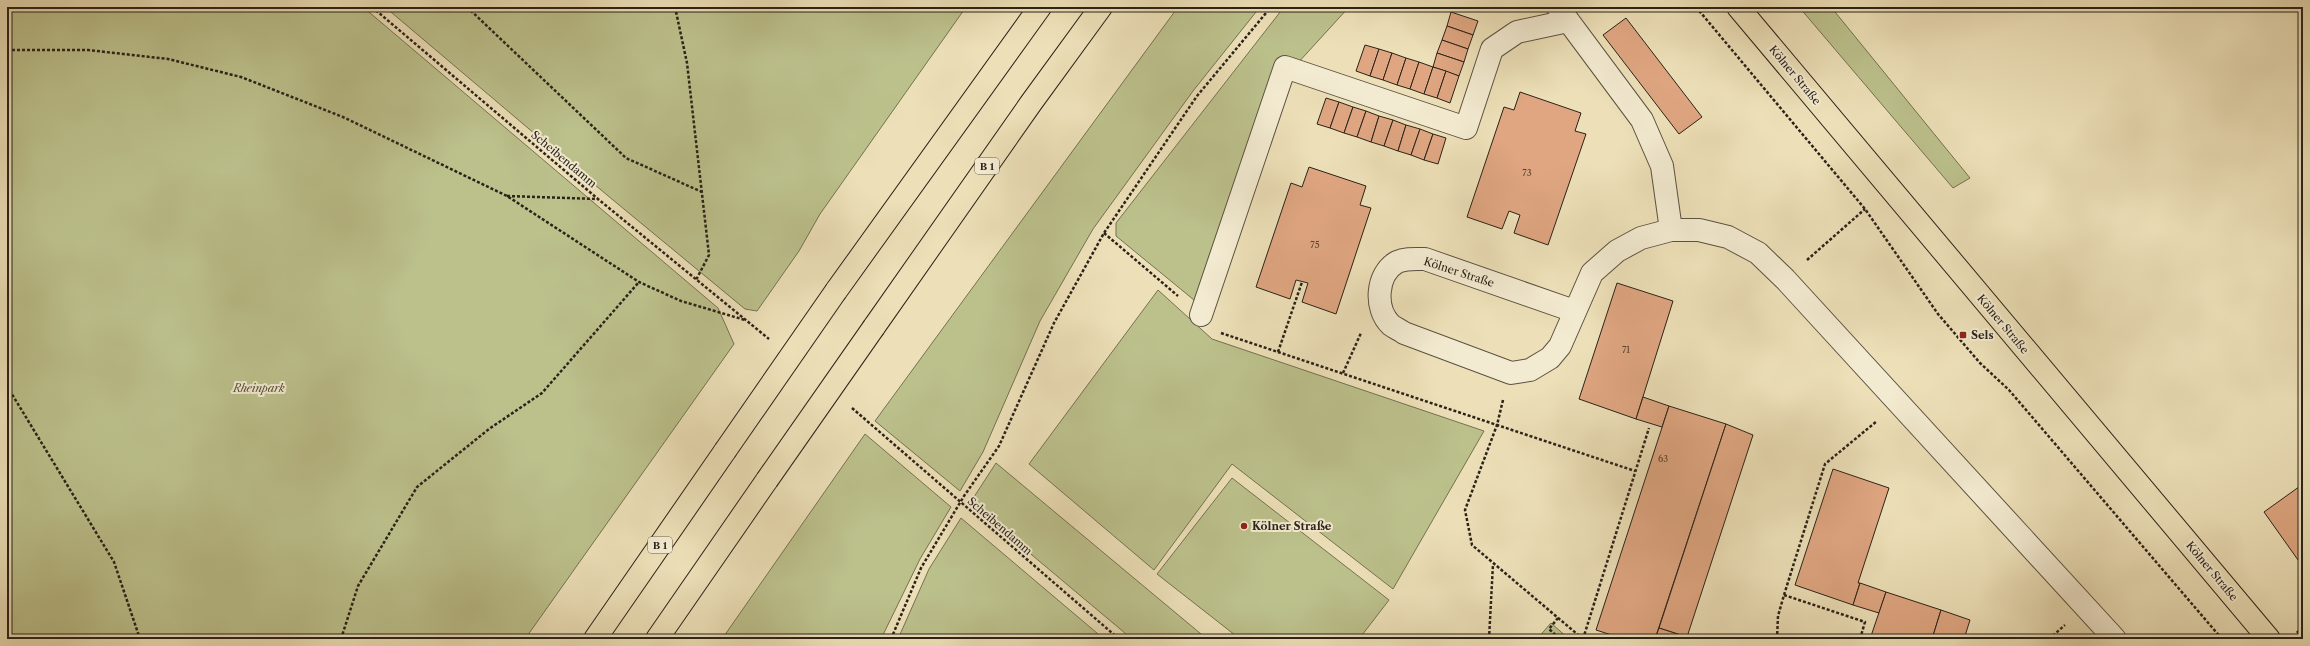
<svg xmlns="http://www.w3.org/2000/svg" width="2310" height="646" font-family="'Libre Caslon Text',serif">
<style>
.green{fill:#bcc18c;stroke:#737252}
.building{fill:#dfa681;stroke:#2a2219}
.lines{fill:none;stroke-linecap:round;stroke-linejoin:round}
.minor-casing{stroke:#5b5241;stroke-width:24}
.major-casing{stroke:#2a2219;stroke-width:24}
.highway-casing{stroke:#2a2219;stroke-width:24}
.path{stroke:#2a2219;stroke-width:2.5;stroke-dasharray:3 2;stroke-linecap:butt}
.minor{stroke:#f3ebd1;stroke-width:22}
.major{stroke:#ede0b8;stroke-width:22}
.highway{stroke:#ede0b8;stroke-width:22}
.highway-bridge-casing{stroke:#2a2219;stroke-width:24;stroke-linecap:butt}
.highway-bridge{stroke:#ede0b8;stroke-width:22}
.poi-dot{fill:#8f2418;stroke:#f3ebd1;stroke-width:1.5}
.labels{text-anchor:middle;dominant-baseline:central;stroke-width:4;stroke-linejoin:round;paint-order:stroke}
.number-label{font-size:9px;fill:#574333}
.shield{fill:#f3ebd1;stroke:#665e50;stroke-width:1}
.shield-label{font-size:10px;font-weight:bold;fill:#2a2219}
.street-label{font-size:11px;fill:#2a2219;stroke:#f3ebd1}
.poi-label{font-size:11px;font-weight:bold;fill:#2a2219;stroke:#f3ebd1;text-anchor:start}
.park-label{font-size:11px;font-style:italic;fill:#56523c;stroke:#f3ebd1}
</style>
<rect width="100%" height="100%" fill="#ede0b8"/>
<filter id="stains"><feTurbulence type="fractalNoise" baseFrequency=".005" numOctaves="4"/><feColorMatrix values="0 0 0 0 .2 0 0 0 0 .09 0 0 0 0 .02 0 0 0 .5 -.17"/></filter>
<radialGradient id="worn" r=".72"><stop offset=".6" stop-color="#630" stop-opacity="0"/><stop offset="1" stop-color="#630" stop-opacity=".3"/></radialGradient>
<!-- green -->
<g class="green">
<polygon points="7,7 363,7 718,308 734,344 525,639 7,639"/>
<polygon points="385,7 966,7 820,214 799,251 757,311 745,309 607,195"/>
<polygon points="1178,7 1260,7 1193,91 1093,229 1040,321 983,452 960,491 875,421"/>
<polygon points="1284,7 1349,7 1286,76 1211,314 1116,236 1116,223"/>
<polygon points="1799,7 1831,7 1970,178 1953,188"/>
<polygon points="1158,290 1212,339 1484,431 1393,589 1232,464 1154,570 1029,464"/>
<polygon points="865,434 951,507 920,559 881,639 722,639"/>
<polygon points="996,463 1207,639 1132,639 970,503"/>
<polygon points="1232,478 1389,600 1359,639 1240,639 1157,574"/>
<polygon points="961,518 1104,639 898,639 929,569"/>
<polygon points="1551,623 1569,639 1537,639"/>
</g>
<!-- building -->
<g class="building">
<polygon points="1451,12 1478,21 1473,35 1447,26"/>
<polygon points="1626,18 1702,117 1679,134 1603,35"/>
<polygon points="1447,26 1473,35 1468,49 1442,40"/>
<polygon points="1442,40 1468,49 1464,62 1437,53"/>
<polygon points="1365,45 1379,49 1370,76 1356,71"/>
<polygon points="1379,49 1392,53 1383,80 1370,76"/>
<polygon points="1392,53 1406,58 1397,85 1383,80"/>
<polygon points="1437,53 1464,62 1459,76 1433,67"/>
<polygon points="1406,58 1419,62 1410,89 1397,85"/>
<polygon points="1419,62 1433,67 1424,94 1410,89"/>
<polygon points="1433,67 1446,71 1437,98 1424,94"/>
<polygon points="1446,71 1459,76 1450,103 1437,98"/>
<polygon points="1520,92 1581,113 1575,131 1586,134 1548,245 1514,233 1520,215 1509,211 1502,229 1467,217 1504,107 1514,110"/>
<polygon points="1326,98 1339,102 1330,128 1317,124"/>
<polygon points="1339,102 1353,107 1344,133 1330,128"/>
<polygon points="1353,107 1366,111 1357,137 1344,133"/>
<polygon points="1366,111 1379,116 1371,142 1357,137"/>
<polygon points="1379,116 1393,120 1384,146 1371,142"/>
<polygon points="1393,120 1406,125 1398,151 1384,146"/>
<polygon points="1406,125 1420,129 1411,155 1398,151"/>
<polygon points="1420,129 1433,134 1424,160 1411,155"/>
<polygon points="1433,134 1446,138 1438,164 1424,160"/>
<polygon points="1309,167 1366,186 1360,205 1371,208 1336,314 1302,302 1308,283 1296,280 1290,299 1256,287 1291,183 1302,187"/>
<polygon points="1617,283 1673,301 1636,419 1579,399"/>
<polygon points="1643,397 1669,406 1662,427 1636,419"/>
<polygon points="1669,406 1726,424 1655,639 1624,639 1596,630"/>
<polygon points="1726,424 1753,435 1687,637 1659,628"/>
<polygon points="1833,469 1889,488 1858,583 1860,583 1853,605 1795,585"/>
<polygon points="2303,484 2303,567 2264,512"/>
<polygon points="1860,583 1886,592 1879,613 1853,605"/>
<polygon points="1886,592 1941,610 1932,639 1870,639"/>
<polygon points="1941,610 1970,620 1964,639 1932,639"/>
<polygon points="1659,628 1687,637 1686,639 1655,639"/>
</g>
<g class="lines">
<!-- minor casing -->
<g class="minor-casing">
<g id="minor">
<polyline points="1558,7 1642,120 1662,166 1671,230"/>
<path d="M 1574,311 L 1425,259 C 1415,259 1406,258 1397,262 C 1376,274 1374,309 1391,325 C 1395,328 1400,330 1404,333 L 1511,373 L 1530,370 L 1550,358 L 1560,346 L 1592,273 L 1617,251 L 1641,238 L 1671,230 L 1699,230 L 1728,237 L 1758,253 L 1785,279 L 2115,639"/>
<polyline points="1201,315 1285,67 1466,128 1492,49 1517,32 1568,21"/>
</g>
</g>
<!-- major casing -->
<g class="major-casing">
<polyline id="major" points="1738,7 2269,639"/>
</g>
<!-- highway casing -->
<g class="highway-casing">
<g id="highway">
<polyline points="836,291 1040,7"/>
<polyline points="874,327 1031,103 1101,7"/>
<polyline points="595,639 725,451"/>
<polyline points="657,639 767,480"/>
</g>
</g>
<!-- path -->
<g class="path">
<polyline points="372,7 598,199 769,339"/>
<polyline points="467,7 626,158 702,192"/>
<polyline points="675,7 687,63 709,255 696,280"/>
<polyline points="1696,7 1865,209 1938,314 1980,363 2009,390 2222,639"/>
<polyline points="7,50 88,50 168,59 241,77 343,117 507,196 639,282 681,301 745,320"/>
<polyline points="507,196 598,199"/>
<polyline points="1104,233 1178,296"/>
<polyline points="1807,260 1865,209"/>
<polyline points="1221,333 1497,425 1465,510 1472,545 1583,639"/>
<polyline points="1278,352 1302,282"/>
<polyline points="1343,373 1361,333"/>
<polyline points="7,386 114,562 140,639"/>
<polyline points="1503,400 1497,425 1635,471"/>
<polyline points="852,408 1119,639"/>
<polyline points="1784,595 1865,622 1860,639"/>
<polyline points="1558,618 1549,629 1560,639"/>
<polyline points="2297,631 2303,639"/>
<polyline points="341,639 358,586 417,487 489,429 542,393 639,282"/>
<polyline points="891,639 921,568 964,496 999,446 1054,323 1104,233 1197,96 1271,7"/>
<polyline points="1489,639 1493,564"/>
<polyline points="1583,639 1649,428"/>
<polyline points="1777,639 1778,616 1784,595 1825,464 1877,421"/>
<polyline points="2049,639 2065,625"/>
</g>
<!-- minor -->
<use href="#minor" class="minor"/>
<!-- major -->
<use href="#major" class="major"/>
<!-- highway -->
<use href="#highway" class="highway"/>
<!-- highway-bridge casing -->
<g class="highway-bridge-casing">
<g id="highway-bridge">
<polyline points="725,451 836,291"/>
<polyline points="767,480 874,327"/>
</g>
</g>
<!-- highway-bridge -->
<use href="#highway-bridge" class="highway-bridge"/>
</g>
<!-- markers -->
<g class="poi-dot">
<rect x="1959" y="331" width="8" height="8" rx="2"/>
<circle cx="1244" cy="526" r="4"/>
</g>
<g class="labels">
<!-- number labels -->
<g class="number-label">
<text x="1527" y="172">73</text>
<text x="1315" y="244">75</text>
<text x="1626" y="349">71</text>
<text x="1663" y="458">63</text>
</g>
<!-- shield labels -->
<g class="shield">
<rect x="975" y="158" width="24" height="16" rx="3"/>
<rect x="648" y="537" width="24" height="16" rx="3"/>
</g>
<g class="shield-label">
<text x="987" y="166">B 1</text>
<text x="660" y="545">B 1</text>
</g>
<!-- street labels -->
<g class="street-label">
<text transform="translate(1795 75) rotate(50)">Kölner Straße</text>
<text transform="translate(564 159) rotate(40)">Scheibendamm</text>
<text transform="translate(1459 272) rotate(18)">Kölner Straße</text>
<text transform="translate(2003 324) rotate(50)">Kölner Straße</text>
<text transform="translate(1000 526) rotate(41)">Scheibendamm</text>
<text transform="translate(2212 571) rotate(50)">Kölner Straße</text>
</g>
<!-- poi labels -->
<g class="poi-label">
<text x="1971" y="335">Sels</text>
<text x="1252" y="526">Kölner Straße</text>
</g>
<!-- park labels -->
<g class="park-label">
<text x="259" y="388">Rheinpark</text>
</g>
</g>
<!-- margin -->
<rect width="2310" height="646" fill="none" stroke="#ede0b8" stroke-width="24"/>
<rect x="8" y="8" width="2294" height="630" fill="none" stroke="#2a2219" stroke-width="2"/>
<rect x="12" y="12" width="2286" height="622" fill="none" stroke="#2a2219"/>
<rect width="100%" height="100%" filter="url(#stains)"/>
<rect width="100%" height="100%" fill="url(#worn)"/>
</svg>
